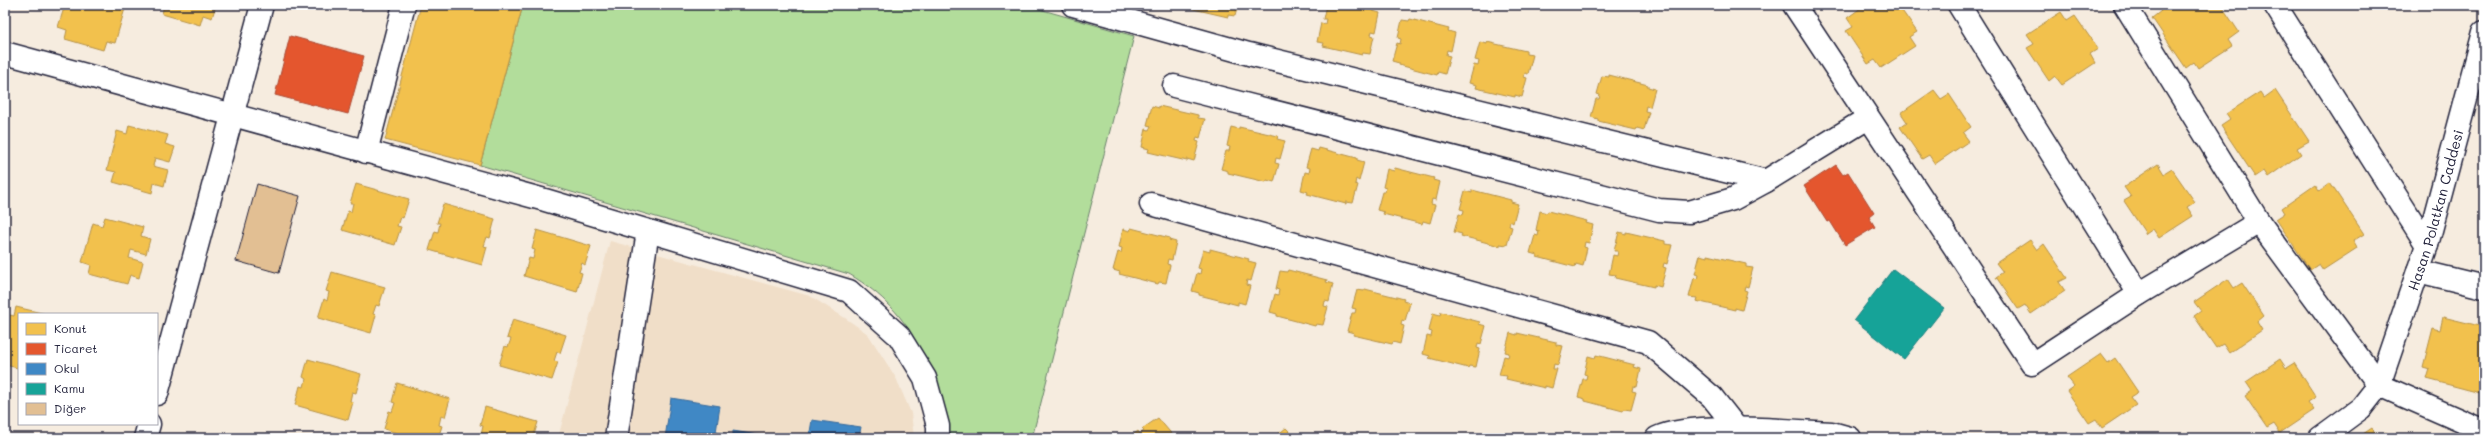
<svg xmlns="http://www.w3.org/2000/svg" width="2489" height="443" font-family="Mali,sans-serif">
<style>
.built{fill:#f0dec8}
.green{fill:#b2dd9b;stroke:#6a806b}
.homes{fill:#f2c14e;stroke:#b49148}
.shops{fill:#e4572e;stroke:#aa4732}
.schools{fill:#3f88c5;stroke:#36699c}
.public{fill:#17a398;stroke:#1a7c7c}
.building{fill:#e2bf93;stroke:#22223b}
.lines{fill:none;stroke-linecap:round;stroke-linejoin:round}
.minor-casing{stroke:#22223b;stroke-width:25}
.minor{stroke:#fff;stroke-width:22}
.labels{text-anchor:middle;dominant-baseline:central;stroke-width:4;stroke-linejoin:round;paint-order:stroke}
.street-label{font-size:14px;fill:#22223b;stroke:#fff}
</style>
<rect width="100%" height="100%" fill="#f6ecdf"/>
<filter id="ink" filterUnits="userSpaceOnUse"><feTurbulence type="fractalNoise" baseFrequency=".025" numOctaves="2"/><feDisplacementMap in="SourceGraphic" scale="8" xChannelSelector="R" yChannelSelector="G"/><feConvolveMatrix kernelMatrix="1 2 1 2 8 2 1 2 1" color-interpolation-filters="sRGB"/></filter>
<g filter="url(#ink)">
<!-- built -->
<polygon class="built" points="610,241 810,296 845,318 868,334 896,378 911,413 914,438 558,438"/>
<!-- green -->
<path class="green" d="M 523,5 L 1025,5 L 1134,36 L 1032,438 L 948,438 C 929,366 918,315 849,274 L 480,165 Z"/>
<!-- homes -->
<g class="homes">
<polygon points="65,5 126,5 115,43 106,41 103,50 65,39 67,30 58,27"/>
<polygon points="164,5 216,5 212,18 203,15 200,25 162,14"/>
<polygon points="421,5 523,5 480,165 385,140"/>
<polygon points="1188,5 1238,5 1235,16 1228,15 1228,17 1189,8"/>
<polygon points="1326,5 1357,5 1374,9 1373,11 1380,13 1376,32 1372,31 1371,35 1374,36 1370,54 1363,53 1362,55 1323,46 1324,43 1317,42 1321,23 1325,24 1326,19 1323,19"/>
<polygon points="1865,5 1898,5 1917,32 1909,37 1915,46 1881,68 1875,60 1868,64 1846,31 1853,27 1847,18"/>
<polygon points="2221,5 2239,32 2228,40 2232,46 2198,68 2194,62 2186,68 2152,18 2161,11 2157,6"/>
<polygon points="2061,12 2067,21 2075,16 2098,49 2090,54 2095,63 2062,85 2055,76 2049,81 2027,48 2034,44 2027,34"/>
<polygon points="1410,19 1449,29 1448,31 1455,33 1451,51 1447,50 1446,55 1450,56 1445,74 1438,72 1437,75 1399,65 1399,63 1392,61 1397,43 1400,44 1401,39 1398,38 1402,20 1409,21"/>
<polygon points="1480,42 1487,44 1487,42 1526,51 1526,54 1533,55 1528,74 1525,73 1524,77 1527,78 1522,97 1515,95 1515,97 1476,88 1477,85 1469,83 1474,65 1478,66 1479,61 1475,60"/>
<polygon points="1609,75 1648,85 1648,87 1655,89 1650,107 1646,106 1645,111 1649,112 1644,130 1637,128 1636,130 1598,121 1598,119 1591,117 1596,99 1599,99 1600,95 1597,94 1602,76 1609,77"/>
<polygon points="1934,90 1941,99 1949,94 1971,127 1963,133 1969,141 1935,164 1929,155 1922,159 1900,127 1907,122 1901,113"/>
<polygon points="2275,90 2309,141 2297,148 2301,154 2268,177 2264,171 2255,177 2221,126 2230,120 2226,114 2260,92 2264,98"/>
<polygon points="1152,106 1159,108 1159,106 1198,115 1198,118 1205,119 1200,138 1197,137 1196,141 1199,142 1194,161 1187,159 1187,161 1148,152 1149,149 1142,147 1146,129 1149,130 1151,126 1147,125"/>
<polygon points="129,125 168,135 165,144 175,147 170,162 155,158 153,166 168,170 164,186 154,183 152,193 113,182 116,172 107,170 117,131 127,134"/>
<polygon points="1231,127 1239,129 1239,127 1278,136 1277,139 1285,141 1280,159 1276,158 1275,163 1279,164 1274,182 1267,180 1266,182 1228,173 1228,171 1221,169 1226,151 1229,151 1230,147 1227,146"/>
<polygon points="1319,148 1357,158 1357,160 1364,162 1359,181 1356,179 1355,184 1358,185 1353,203 1346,202 1346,204 1307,194 1308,192 1301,190 1305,172 1309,173 1310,168 1306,167 1311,149 1318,151"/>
<polygon points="2158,164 2164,174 2172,169 2195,202 2187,207 2193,216 2159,238 2153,229 2146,234 2124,201 2131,197 2124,187"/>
<polygon points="1395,168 1434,178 1433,180 1440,182 1436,200 1432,199 1431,204 1435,205 1430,223 1423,221 1422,224 1383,214 1384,212 1377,210 1382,192 1385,192 1386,188 1383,187 1387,169 1394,171"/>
<polygon points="2330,183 2364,234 2353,241 2357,248 2323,270 2319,264 2310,270 2276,219 2285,213 2282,208 2315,185 2319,191"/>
<polygon points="356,184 409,199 403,218 400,217 397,226 401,227 395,245 342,230 348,211 351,212 353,203 350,203"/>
<polygon points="1472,190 1511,200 1511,202 1518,204 1513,223 1510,221 1509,226 1512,227 1507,245 1500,244 1500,246 1461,236 1462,234 1454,232 1459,214 1463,215 1464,210 1460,209 1465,191 1472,193"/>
<polygon points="443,204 495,219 490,238 487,237 484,246 487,247 482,265 429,250 435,231 438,232 440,223 437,223"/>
<polygon points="1540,211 1547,213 1548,211 1587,221 1586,223 1593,225 1589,243 1585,242 1584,247 1587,248 1583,266 1576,264 1575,267 1537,257 1537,255 1530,253 1535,235 1538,236 1539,231 1536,230"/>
<polygon points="105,217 143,227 141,236 150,239 146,254 131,250 129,258 143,262 139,278 130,275 127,284 89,274 91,265 82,262 93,223 102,226"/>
<polygon points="1131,228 1170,238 1169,240 1176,242 1172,260 1168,259 1167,264 1170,265 1166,283 1159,282 1158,284 1119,274 1120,272 1113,270 1118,252 1121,253 1122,248 1119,247 1123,229 1130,231"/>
<polygon points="537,230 591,246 585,265 582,263 579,272 582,273 577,292 524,276 529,258 533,259 535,250 532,249"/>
<polygon points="1619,232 1626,234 1626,232 1665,241 1665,244 1672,245 1667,264 1664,263 1663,267 1666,268 1661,287 1654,285 1654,287 1615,278 1616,275 1609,274 1613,255 1617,256 1618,251 1614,251"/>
<polygon points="2030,240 2037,250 2044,244 2067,278 2059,282 2065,291 2031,314 2025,305 2018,309 1996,277 2003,272 1996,263"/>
<polygon points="1210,249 1249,259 1248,261 1256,263 1251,281 1247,280 1246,285 1250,286 1245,304 1238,302 1238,305 1199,295 1199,293 1192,291 1197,273 1200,274 1201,269 1198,268 1203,250 1210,252"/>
<polygon points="1700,255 1707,257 1707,255 1746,264 1746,267 1753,268 1748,287 1745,286 1744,290 1747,291 1742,310 1735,308 1735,310 1696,301 1697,298 1689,297 1694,278 1698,279 1699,275 1695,274"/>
<polygon points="1288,270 1327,280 1326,282 1333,284 1329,302 1325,301 1324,306 1328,307 1323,325 1316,324 1315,326 1277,316 1277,314 1270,312 1275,294 1278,295 1279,290 1276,289 1280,271 1287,272"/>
<polygon points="332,272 385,287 379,306 376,305 373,314 376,315 371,333 318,318 324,299 327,301 329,292 326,291"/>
<polygon points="2228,279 2234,288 2242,283 2264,316 2257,322 2262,330 2229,353 2223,344 2216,348 2194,316 2201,311 2194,302"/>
<polygon points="1365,289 1404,299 1403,301 1410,303 1405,321 1402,320 1401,325 1404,326 1400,344 1393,342 1392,344 1353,335 1354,333 1347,331 1352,313 1355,313 1356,309 1352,308 1357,290 1364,291"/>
<polygon points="16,307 46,314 19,314 18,368 5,365 5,314 14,316"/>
<polygon points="1441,312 1480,322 1479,324 1486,326 1481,344 1478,343 1477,348 1480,349 1476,367 1469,366 1468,368 1429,358 1430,356 1423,354 1427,336 1431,337 1432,332 1429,331 1433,313 1440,315"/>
<polygon points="2443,317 2484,327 2484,394 2427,379 2430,369 2423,367 2433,328 2440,330"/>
<polygon points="513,319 566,335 560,353 557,352 554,361 558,362 552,380 499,365 505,346 508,347 511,339 507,338"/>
<polygon points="1510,333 1517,335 1517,333 1556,342 1556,345 1563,346 1558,365 1554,364 1553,369 1557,369 1552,388 1545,386 1545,388 1506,379 1507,376 1499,375 1504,356 1508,357 1509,353 1505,352"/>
<polygon points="2101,354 2108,363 2115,358 2138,392 2130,397 2136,405 2102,428 2096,419 2089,423 2067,391 2074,386 2067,377"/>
<polygon points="1596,355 1635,365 1634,367 1641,369 1637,387 1633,386 1632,391 1636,392 1631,410 1624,409 1623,411 1585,401 1585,399 1578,397 1583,379 1586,379 1587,375 1584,374 1588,356 1595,358"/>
<polygon points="308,359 361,374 356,393 352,392 350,401 353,402 348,420 295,405 300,386 304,387 306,379 303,377"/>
<polygon points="2280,359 2286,368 2294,363 2316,397 2308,402 2314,410 2280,433 2274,424 2267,428 2245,396 2252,391 2246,382"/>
<polygon points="397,383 450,399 445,417 441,416 439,425 442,426 438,438 413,438 384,429 389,411 392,412 395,403 392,402"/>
<polygon points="485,407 538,422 533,438 476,438 477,434 481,435 483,426 480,425"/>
<polygon points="1158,418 1175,438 1129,438 1138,431 1140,434 1144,431 1142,429"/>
<polygon points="1286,428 1296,438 1273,438"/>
<polygon points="2372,428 2378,438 2386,432 2390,438 2357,438"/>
</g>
<!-- shops -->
<g class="shops">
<polygon points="290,36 364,56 348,114 275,95"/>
<polygon points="1836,165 1843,175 1848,172 1874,213 1869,217 1875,227 1845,245 1830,221 1827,222 1804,186"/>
</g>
<!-- schools -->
<g class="schools">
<polygon points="671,398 720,406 716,432 733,435 733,431 776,438 665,438"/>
<polygon points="812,420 861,427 859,438 809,438"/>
</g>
<!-- public -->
<polygon class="public" points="1893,269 1944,308 1904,359 1854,320"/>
<!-- building -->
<polygon class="building" points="257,184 300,196 279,273 236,261"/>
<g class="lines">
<!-- minor casing -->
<g class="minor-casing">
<g id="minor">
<polyline points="1073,5 1249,54 1766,181 1868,118"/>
<polyline points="1794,5 2032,364 2139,294 2259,222"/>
<polyline points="1959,5 2139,294"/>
<polyline points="2125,5 2259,222 2379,385 2484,431"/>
<polyline points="2275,5 2427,245"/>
<polyline points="5,53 545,200 849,291 899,336 925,378 938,426 938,438"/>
<polyline points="1174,86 1659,210 1689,212 1733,199 1766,181"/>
<polyline points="366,152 404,5"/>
<polyline points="1151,204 1648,342 1712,397 1738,430"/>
<polyline points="2418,271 2484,287"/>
<polyline points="157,394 262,5"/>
<polyline points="145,438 149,424"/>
<polyline points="616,438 648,231"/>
<path d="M 1657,438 C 1692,421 1789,431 1832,433 L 1850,438"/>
<path id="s1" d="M 2320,438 L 2361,408 L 2379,385 L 2427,245 L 2484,32"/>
</g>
</g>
<!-- minor -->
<use href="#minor" class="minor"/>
</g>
</g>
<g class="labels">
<!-- street labels -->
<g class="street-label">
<text stroke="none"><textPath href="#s1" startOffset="264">Hasan Polatkan Caddesi</textPath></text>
</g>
</g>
<!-- margin -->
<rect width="2489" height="443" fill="none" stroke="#fff" stroke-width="20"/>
<rect x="10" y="10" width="2469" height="423" fill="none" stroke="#22223b" stroke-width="1.5" filter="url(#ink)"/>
<!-- legend -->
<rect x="18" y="313" width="140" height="112" fill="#ffffff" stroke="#a7a7b1"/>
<rect x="26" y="323" width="20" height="12" fill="#f2c14e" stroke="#a7a7b1"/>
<text x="54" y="333" font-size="12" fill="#22223b">Konut</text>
<rect x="26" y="343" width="20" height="12" fill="#e4572e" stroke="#a7a7b1"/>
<text x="54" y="353" font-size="12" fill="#22223b">Ticaret</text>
<rect x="26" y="363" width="20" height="12" fill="#3f88c5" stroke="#a7a7b1"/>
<text x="54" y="373" font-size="12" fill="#22223b">Okul</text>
<rect x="26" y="383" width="20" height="12" fill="#17a398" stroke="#a7a7b1"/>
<text x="54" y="393" font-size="12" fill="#22223b">Kamu</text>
<rect x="26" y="403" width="20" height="12" fill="#e2bf93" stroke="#a7a7b1"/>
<text x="54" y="413" font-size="12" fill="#22223b">Diğer</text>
</svg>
